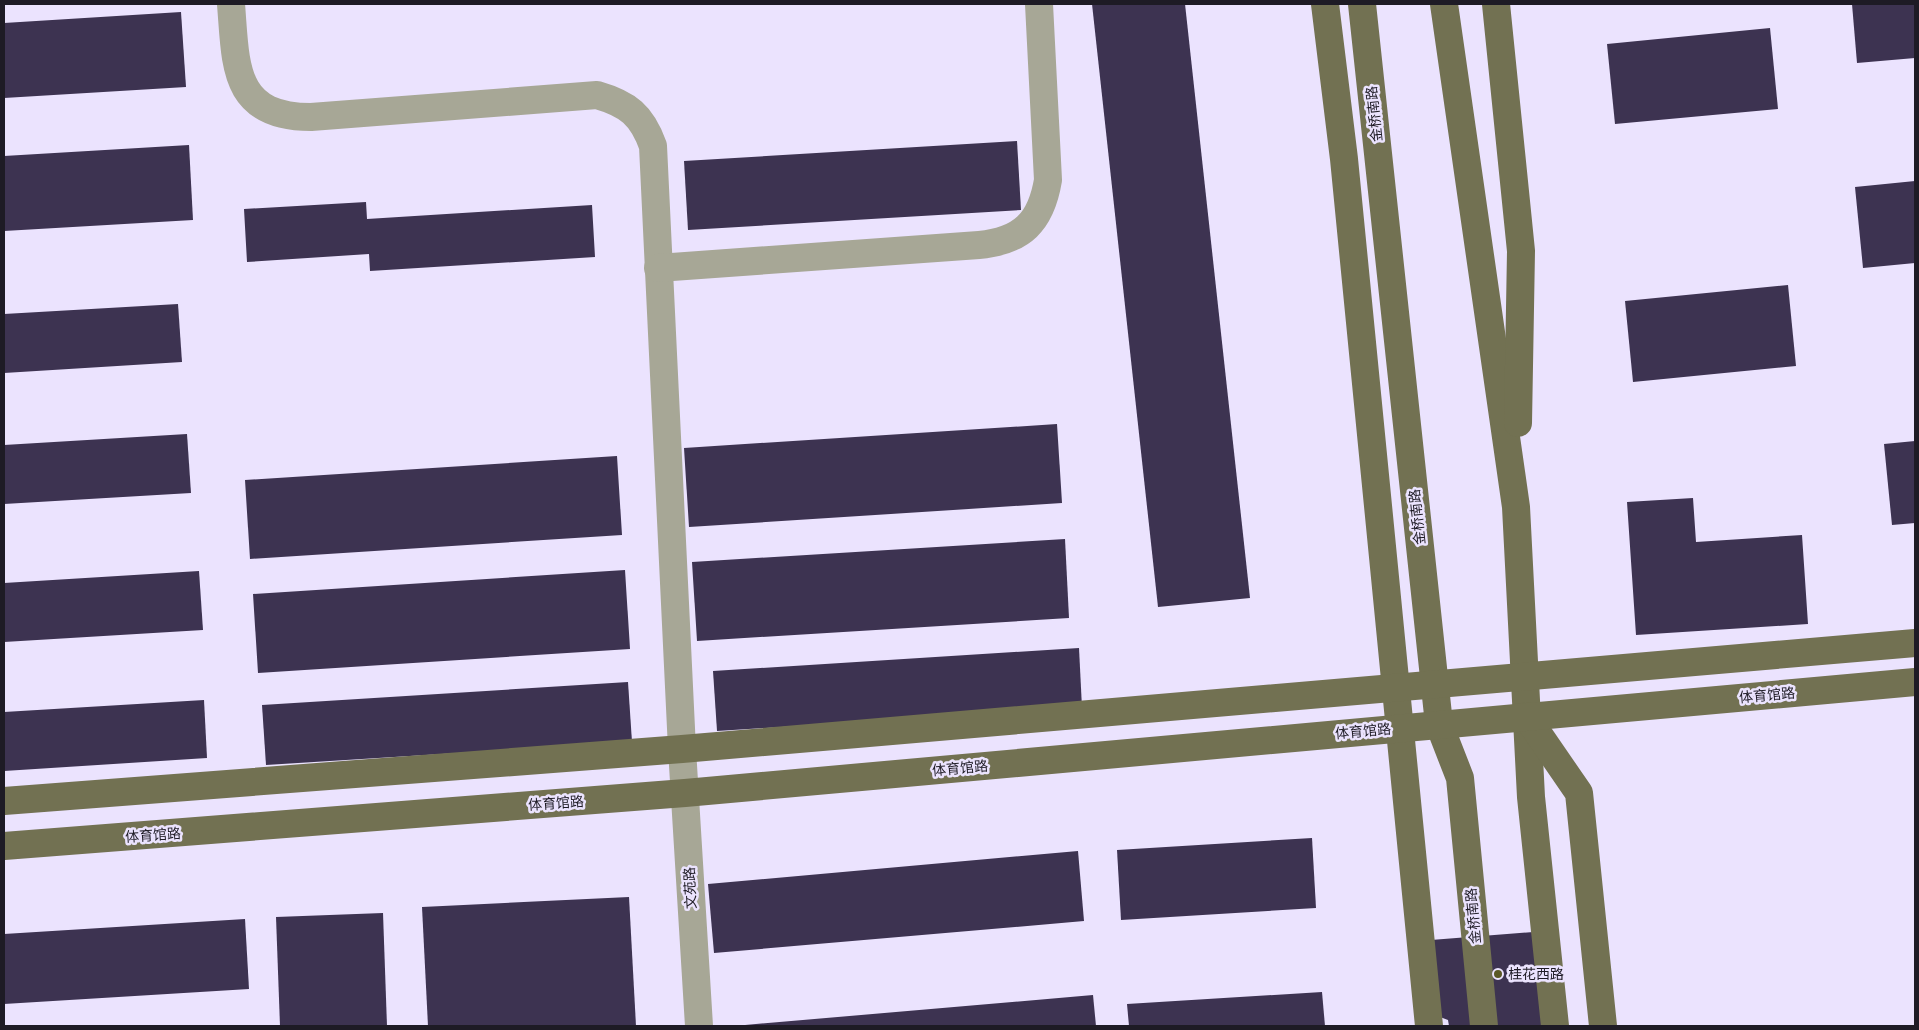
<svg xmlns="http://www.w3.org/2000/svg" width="1919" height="1030" font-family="Arial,'Noto Sans SC',sans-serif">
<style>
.building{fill:#3d3351}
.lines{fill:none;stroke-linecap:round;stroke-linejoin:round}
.minor{stroke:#a7a796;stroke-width:28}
.major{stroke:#727152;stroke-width:28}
.poi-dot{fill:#5a5825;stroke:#ebe3fe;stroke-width:2}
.labels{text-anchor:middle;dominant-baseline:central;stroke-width:5;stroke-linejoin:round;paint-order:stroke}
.street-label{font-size:14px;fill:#1e1b25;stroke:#ebe3fe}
.poi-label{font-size:14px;fill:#1e1b25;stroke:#ebe3fe;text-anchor:start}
</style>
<rect width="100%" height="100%" fill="#ebe3fe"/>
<!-- building -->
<g class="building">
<polygon points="1092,4 1185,4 1250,598 1158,607"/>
<polygon points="1852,4 1915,4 1915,58 1857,63"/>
<polygon points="181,12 186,87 4,98 4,23"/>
<polygon points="1770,28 1778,109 1615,124 1607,44"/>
<polygon points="1017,141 1021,210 688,230 684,161"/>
<polygon points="189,145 193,220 4,231 4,156"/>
<polygon points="1915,181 1915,263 1863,268 1855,187"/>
<polygon points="366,202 367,219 592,205 595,257 370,271 369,254 247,262 244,209"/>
<polygon points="1788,285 1796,366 1633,382 1625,301"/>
<polygon points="178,304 182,362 4,373 4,314"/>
<polygon points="1057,424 1062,503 689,527 684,448"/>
<polygon points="187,434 191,493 4,504 4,445"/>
<polygon points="1915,441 1915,523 1892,525 1884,444"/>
<polygon points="617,456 622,535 250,559 245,480"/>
<polygon points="1693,498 1696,542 1802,535 1808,624 1636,635 1627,502"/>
<polygon points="1065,539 1069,618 697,641 692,562"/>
<polygon points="625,570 630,649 258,673 253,594"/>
<polygon points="199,571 203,630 4,642 4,583"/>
<polygon points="1079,648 1082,708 717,731 713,671"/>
<polygon points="628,682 632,742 266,765 262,705"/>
<polygon points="204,700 207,758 4,771 4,712"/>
<polygon points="1312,838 1316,908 1121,920 1117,850"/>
<polygon points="1078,851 1084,921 714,953 708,884"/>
<polygon points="629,897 636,1026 428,1026 422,907"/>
<polygon points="383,913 387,1026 280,1026 276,917"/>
<polygon points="245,919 249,989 4,1004 4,934"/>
<polygon points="1558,930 1558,1026 1449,1026 1448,1020 1440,1017 1431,940"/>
<polygon points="1322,992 1325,1026 1129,1026 1127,1004"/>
<polygon points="1093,995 1096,1026 745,1026 745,1025"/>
</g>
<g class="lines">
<!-- minor -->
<g class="minor">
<path d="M 231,4 C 236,65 232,117 311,117 L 597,95 C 628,104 642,115 653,146 L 682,749 L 699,1026"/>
<path d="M 658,268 L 979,245 C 1022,241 1041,222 1048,180 L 1039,4"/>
</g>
<!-- major -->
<g class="major">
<polyline points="1325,4 1344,159 1429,1026"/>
<polyline points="1362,4 1439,724 1460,778 1484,1026"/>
<polyline points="1444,4 1516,507 1531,797 1555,1026"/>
<polyline points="1496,4 1521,251 1518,423"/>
<polyline points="1526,716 1579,793 1603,1026"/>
<polyline points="4,801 682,749 1915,643"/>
<polyline points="4,846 685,793 1915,682"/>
</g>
</g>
<!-- markers -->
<circle class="poi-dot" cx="1498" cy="974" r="5"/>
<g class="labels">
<!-- street labels -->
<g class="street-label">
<text transform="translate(1374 114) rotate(-96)">金桥南路</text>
<text transform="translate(1417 517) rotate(-96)">金桥南路</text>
<text transform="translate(1767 695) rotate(-5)">体育馆路</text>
<text transform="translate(1363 731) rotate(-5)">体育馆路</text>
<text transform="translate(960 768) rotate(-5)">体育馆路</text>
<text transform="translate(556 803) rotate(-4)">体育馆路</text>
<text transform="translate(153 835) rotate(-4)">体育馆路</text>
<text transform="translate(690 888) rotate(-93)">文苑路</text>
<text transform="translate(1473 916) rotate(-95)">金桥南路</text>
</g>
<!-- poi labels -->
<g class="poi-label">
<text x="1508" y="974">桂花西路</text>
</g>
</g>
<!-- border -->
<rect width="1919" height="1030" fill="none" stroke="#1e1b25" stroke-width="10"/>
</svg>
